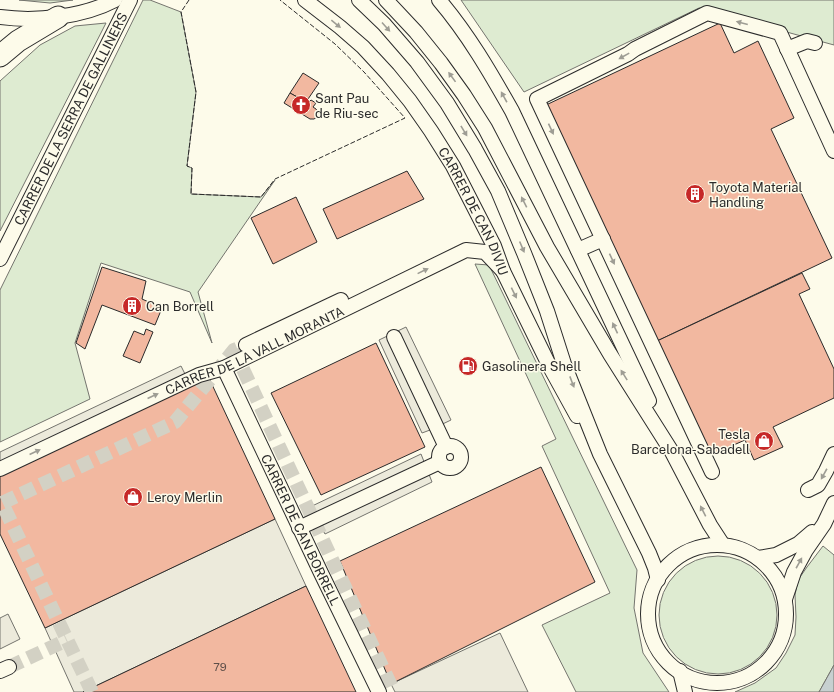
<svg xmlns="http://www.w3.org/2000/svg" width="834" height="692" font-family="'Public Sans',sans-serif">
<style>
.green{fill:#deebd1;stroke:#74746e}
.parking{fill:#eceadb;stroke:#74746e}
.water{fill:#c7d0d0;stroke:#74746e}
.building{fill:#f2b8a0;stroke:#2b2b2b}
.lines{fill:none;stroke-linecap:round;stroke-linejoin:round}
.minor-tunnel{stroke:#d3d1c4;stroke-width:14;stroke-dasharray:14 7;stroke-linecap:butt}
.minor-casing{stroke:#2b2b2b;stroke-width:16}
.highway-casing{stroke:#2b2b2b;stroke-width:23}
.minor{stroke:#fdfbea;stroke-width:14}
.highway{stroke:#fdfbea;stroke-width:21}
.fence{stroke:#2b2b2b;stroke-width:1;stroke-dasharray:5 2;stroke-linecap:butt}
.oneway{fill:#9e9d94}
.labels{text-anchor:middle;dominant-baseline:central;stroke-width:3;stroke-linejoin:round;paint-order:stroke}
.number-label{font-size:11px;fill:#5d4e48}
.poi-label{font-size:13px;fill:#2b2b2b;stroke:#fdfbea;text-anchor:start}
.street-label{font-size:13px;fill:#2b2b2b;stroke:#fdfbea}
</style>
<rect width="100%" height="100%" fill="#fdfbea"/>
<!-- green -->
<g class="green">
<polygon points="19,0 73,0 50,3"/>
<polygon points="143,0 150,0 181,12 196,92 187,166 192,168 191,194 261,197 275,180 198,292 212,343 190,292 101,263 75,343 90,399 0,442 0,290"/>
<polygon points="461,0 834,0 834,45 699,8 524,92"/>
<polygon points="106,23 0,231 0,81 40,45 75,26"/>
<polygon points="475,264 489,265 637,570 634,608 643,653 669,692 576,692 542,625 610,593 542,446 556,439"/>
<polygon points="823,546 834,555 834,665 819,692 735,692 755,683 776,668 786,653 795,635 796,617 795,595 798,580 807,567"/>
<circle cx="718" cy="615" r="59"/>
</g>
<!-- parking -->
<g class="parking">
<polygon points="406,327 451,420 430,430 422,433 379,340"/>
<polygon points="181,366 185,374 0,462 0,452"/>
<polygon points="421,454 432,482 325,534 310,507"/>
<polygon points="275,519 306,586 83,692 74,692 45,628"/>
<polygon points="8,614 20,639 0,649 0,618"/>
<polygon points="500,633 528,692 395,692 391,684"/>
</g>
<!-- water -->
<polygon class="water" points="834,665 834,692 819,692"/>
<!-- building -->
<g class="building">
<polygon points="720,23 734,53 758,41 794,118 771,129 832,258 657,341 546,105"/>
<polygon points="303,73 319,83 306,102 290,93"/>
<polygon points="290,93 308,103 311,100 316,103 313,107 316,109 318,112 317,117 314,119 310,119 284,103"/>
<polygon points="407,171 424,199 337,239 323,209"/>
<polygon points="296,197 317,242 273,264 251,218"/>
<polygon points="102,267 146,281 142,299 162,308 155,325 102,305 85,349 76,343"/>
<polygon points="802,273 810,289 799,294 834,369 834,398 773,427 783,447 754,460 745,440 711,455 657,341"/>
<polygon points="146,329 153,332 140,363 123,356 134,331 144,335"/>
<polygon points="376,343 425,447 321,495 271,393"/>
<polygon points="208,376 275,519 45,628 0,534 0,475"/>
<polygon points="541,467 595,582 391,684 340,561"/>
<polygon points="306,586 356,692 83,692"/>
</g>
<g class="lines">
<!-- minor-tunnel -->
<g class="minor-tunnel">
<polyline points="234,350 394,692"/>
<polyline points="9,667 67,640"/>
<polyline points="92,692 2,503 175,422 234,350 246,345"/>
</g>
<!-- minor casing -->
<g class="minor-casing">
<g id="minor">
<path id="s1" d="M 305,0 L 340,27 L 363,47 L 388,74 L 410,101 L 431,131 L 453,166 L 494,246 L 503,271 L 550,367 L 577,416"/>
<polyline points="359,0 384,24 417,62 447,103 475,149 498,191 524,253 547,311 564,364 600,454 649,553 655,568 658,580"/>
<polyline points="386,0 416,32 441,63 464,95 485,128 547,247 610,354 672,452 710,525 723,545"/>
<path d="M 439,0 C 468,34 490,72 512,111 L 649,401"/>
<path d="M 0,17 C 36,22 83,17 115,0"/>
<polyline points="787,49 807,41 815,43"/>
<polyline points="578,250 603,239"/>
<path id="s2" d="M 0,259 L 130,0"/>
<polyline points="394,337 446,447"/>
<polyline points="246,345 341,300"/>
<path id="s3" d="M 224,368 L 321,573 L 379,692"/>
<circle cx="450" cy="457" r="11"/>
<path id="s4" d="M 0,469 L 199,375 L 224,368 L 466,250 L 485,252 L 503,271"/>
<polyline points="712,472 537,99 628,54 635,49 707,13 780,33 834,151"/>
<polyline points="808,490 818,485 826,471 834,454"/>
<polyline points="299,528 440,462"/>
<circle cx="717" cy="614" r="69"/>
<polyline points="758,558 776,555 798,544 812,532"/>
<polyline points="785,599 794,572 806,550 824,524 834,503"/>
<polyline points="0,671 9,667"/>
<polyline points="680,671 685,692"/>
</g>
</g>
<!-- highway casing -->
<g class="highway-casing">
<polyline id="highway" points="0,56 18,41 58,17"/>
</g>
<!-- minor -->
<use href="#minor" class="minor"/>
<!-- highway -->
<use href="#highway" class="highway"/>
<!-- fence -->
<polyline class="fence" points="189,0 181,12 196,92 187,166 192,168 191,194 261,197 275,179 405,118 364,72 335,44 280,0"/>
</g>
<!-- one-way arrows -->
<defs><path id="oneway-solid" d="M-6-.8H1V-3.2L6.5 0L1 3.2V.8H-6Z"/></defs>
<g class="oneway">
<use href="#oneway-solid" transform="translate(742 23) rotate(-165)"/>
<use href="#oneway-solid" transform="translate(336 24) rotate(39)"/>
<use href="#oneway-solid" transform="translate(386 27) rotate(48)"/>
<use href="#oneway-solid" transform="translate(624 56) rotate(151)"/>
<use href="#oneway-solid" transform="translate(452 77) rotate(-126)"/>
<use href="#oneway-solid" transform="translate(504 97) rotate(-119)"/>
<use href="#oneway-solid" transform="translate(551 129) rotate(65)"/>
<use href="#oneway-solid" transform="translate(464 131) rotate(59)"/>
<use href="#oneway-solid" transform="translate(524 202) rotate(-117)"/>
<use href="#oneway-solid" transform="translate(522 247) rotate(67)"/>
<use href="#oneway-solid" transform="translate(612 259) rotate(65)"/>
<use href="#oneway-solid" transform="translate(423 271) rotate(-26)"/>
<use href="#oneway-solid" transform="translate(514 293) rotate(64)"/>
<use href="#oneway-solid" transform="translate(615 328) rotate(-115)"/>
<use href="#oneway-solid" transform="translate(624 375) rotate(-122)"/>
<use href="#oneway-solid" transform="translate(572 382) rotate(69)"/>
<use href="#oneway-solid" transform="translate(153 396) rotate(-25)"/>
<use href="#oneway-solid" transform="translate(35 452) rotate(-25)"/>
<use href="#oneway-solid" transform="translate(824 474) rotate(119)"/>
<use href="#oneway-solid" transform="translate(703 511) rotate(-117)"/>
<use href="#oneway-solid" transform="translate(799 563) rotate(-61)"/>
</g>
<!-- icons -->
<defs>
<g id="church-disc" transform="scale(1)"><circle r="9.5" fill="#c62828" stroke="#fdfbea"/><path d="M-1.2-6h2.4v3.5h3.3v2.4h-3.3V6h-2.4V-.1h-3.3v-2.4h3.3Z" fill="#fff"/></g>
<g id="building-disc" transform="scale(1)"><circle r="9.5" fill="#c62828" stroke="#fdfbea"/><path d="M-4-6H4V6H1V3H-1V6H-4ZM-2.5-4.3h1.7v1.8h-1.7ZM.8-4.3h1.7v1.8H.8ZM-2.5-1h1.7V.8h-1.7ZM.8-1h1.7V.8H.8Z" fill="#fff"/></g>
<g id="fuel-disc" transform="scale(1)"><circle r="9.5" fill="#c62828" stroke="#fdfbea"/><path d="M-5.5-6h7V0h2V4h1.3V-2.5L3-4.5l.8-.8L6-3V5H2.5V1h-1V6h-7ZM-4.2-4.7v3.2H.2V-4.7Z" fill="#fff"/></g>
<g id="shop-disc" transform="scale(1)"><circle r="9.5" fill="#c62828" stroke="#fdfbea"/><path d="M-5-2.5h2.3a2.7 3.5 0 0 1 5.4 0H5L5.5 6h-11ZM-1.5-2.5h3a1.5 2.3 0 0 0-3 0Z" fill="#fff"/></g>
</defs>
<g fill-rule="evenodd">
<use href="#church-disc" x="301" y="105"/>
<use href="#building-disc" x="695" y="194"/>
<use href="#building-disc" x="132" y="306"/>
<use href="#fuel-disc" x="468" y="366"/>
<use href="#shop-disc" x="764" y="441"/>
<use href="#shop-disc" x="133" y="497"/>
</g>
<g class="labels">
<!-- number labels -->
<g class="number-label">
<text x="220" y="667">79</text>
</g>
<!-- poi labels -->
<g class="poi-label">
<text x="315" y="98">Sant Pau<tspan x="315" dy="15">de Riu-sec</tspan></text>
<text x="709" y="187">Toyota Material<tspan x="709" dy="15">Handling</tspan></text>
<text x="146" y="306">Can Borrell</text>
<text x="482" y="366">Gasolinera Shell</text>
<text x="750" y="434" text-anchor="end">Tesla<tspan x="750" dy="15">Barcelona-Sabadell</tspan></text>
<text x="147" y="497">Leroy Merlin</text>
</g>
<!-- street labels -->
<g class="street-label">
<text stroke="none"><textPath href="#s2" startOffset="157">CARRER DE LA SERRA DE GALLINERS</textPath></text>
<text stroke="none"><textPath href="#s1" startOffset="274">CARRER DE CAN DIVIU</textPath></text>
<text stroke="none"><textPath href="#s4" startOffset="281">CARRER DE LA VALL MORANTA</textPath></text>
<text stroke="none"><textPath href="#s3" startOffset="179">CARRER DE CAN BORRELL</textPath></text>
</g>
</g>
</svg>
